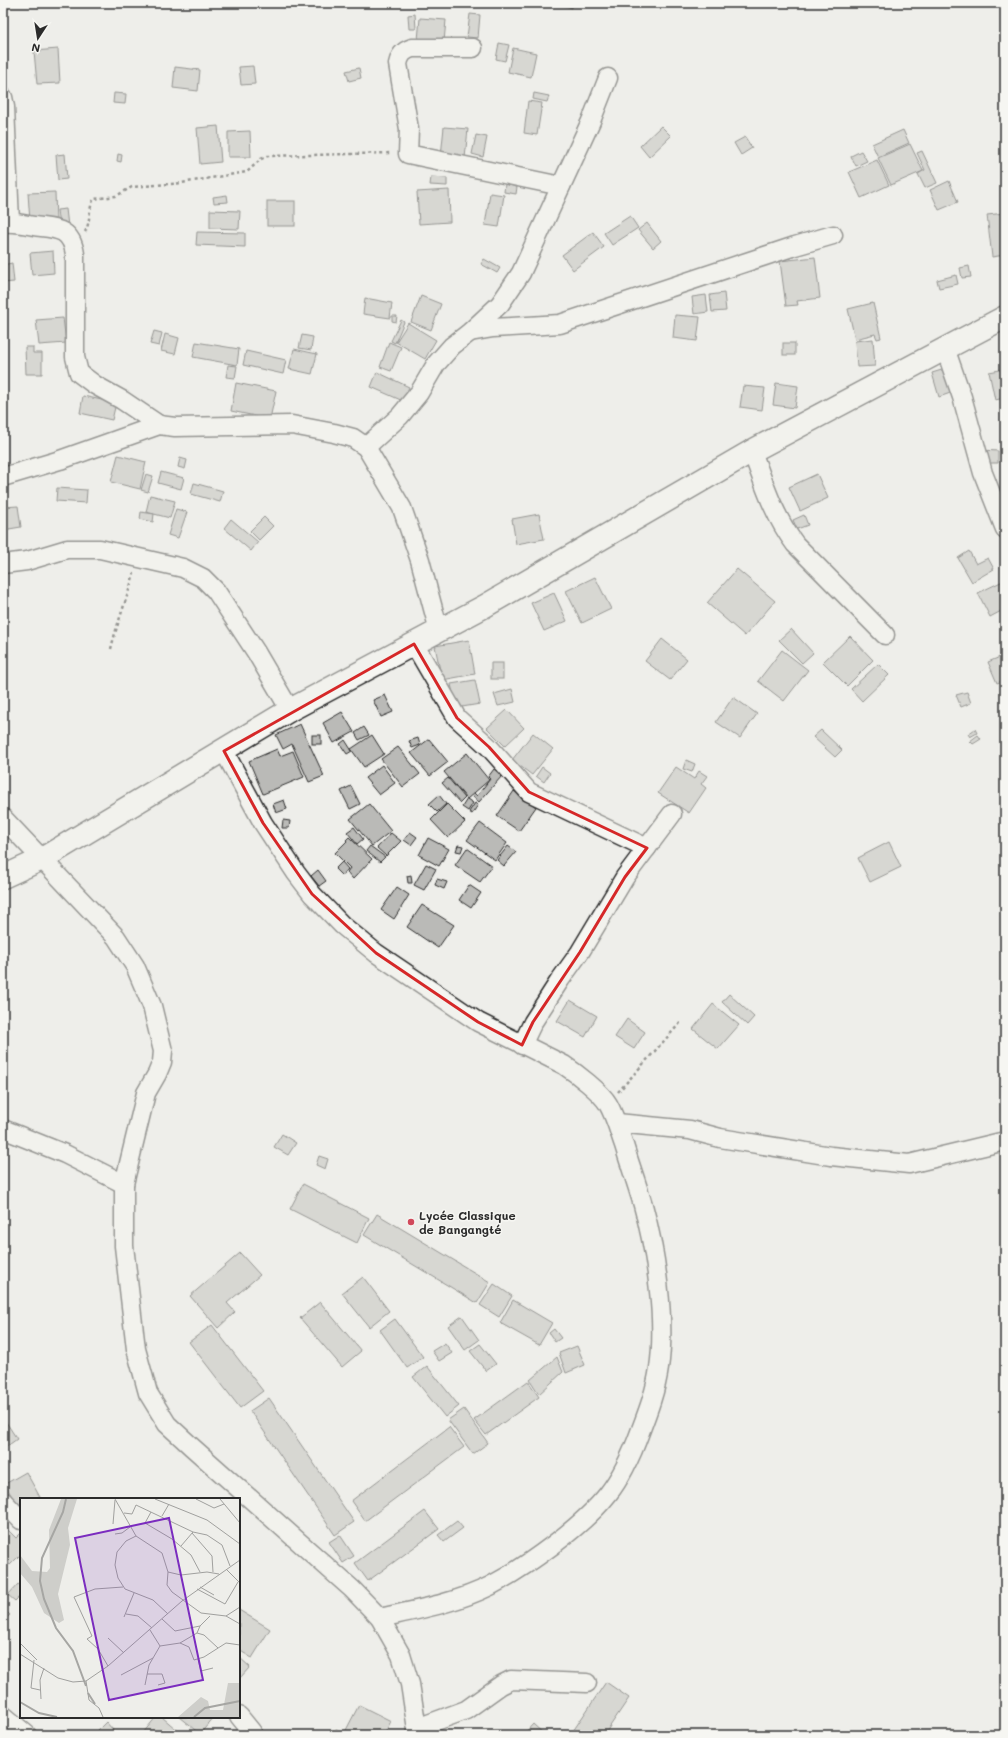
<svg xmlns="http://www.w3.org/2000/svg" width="1008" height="1738" font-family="Mali,sans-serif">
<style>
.building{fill:#babab7;stroke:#2b2b2b}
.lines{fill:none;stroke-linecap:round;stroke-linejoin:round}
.street-casing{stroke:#2b2b2b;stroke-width:21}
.secondary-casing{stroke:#2b2b2b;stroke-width:25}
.path{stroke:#2b2b2b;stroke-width:2.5;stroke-dasharray:3 3;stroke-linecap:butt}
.street{stroke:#f6f6f2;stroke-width:18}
.secondary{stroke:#f6f6f2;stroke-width:22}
.marked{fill:none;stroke:#d62828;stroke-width:3;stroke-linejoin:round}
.poi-dot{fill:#d1495b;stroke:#f6f6f2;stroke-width:1.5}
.labels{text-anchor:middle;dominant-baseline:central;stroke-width:3;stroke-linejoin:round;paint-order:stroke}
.poi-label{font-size:12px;font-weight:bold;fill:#2b2b2b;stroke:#f6f6f2;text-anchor:start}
.inset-river{fill:none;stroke:#a6a6a3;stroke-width:2}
.inset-road{fill:none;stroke:#a0a09e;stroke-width:1}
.view{fill:#7b2cbf;fill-opacity:0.15;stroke:#7b2cbf;stroke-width:2}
.inset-edge{fill:none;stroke:#2b2b2b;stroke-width:2}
</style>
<rect width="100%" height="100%" fill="#eeeeea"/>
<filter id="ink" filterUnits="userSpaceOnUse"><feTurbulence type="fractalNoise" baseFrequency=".025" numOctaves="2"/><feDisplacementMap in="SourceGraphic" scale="8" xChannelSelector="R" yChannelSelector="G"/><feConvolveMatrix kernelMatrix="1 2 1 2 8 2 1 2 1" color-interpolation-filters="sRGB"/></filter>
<g filter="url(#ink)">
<!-- building -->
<g class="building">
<polygon points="556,3 573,3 572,8"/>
<polygon points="415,14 416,29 409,29 408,15"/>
<polygon points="470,14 480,15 478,38 467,37"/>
<polygon points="420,18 446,20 444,42 418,40"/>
<polygon points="499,43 509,45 505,61 496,59"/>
<polygon points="513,48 536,53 531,77 508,72"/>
<polygon points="58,49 60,83 37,84 34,51"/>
<polygon points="253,66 255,84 241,85 239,67"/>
<polygon points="175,67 200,70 198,91 173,88"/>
<polygon points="359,68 361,78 349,81 346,71"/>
<polygon points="114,93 126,94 125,104 113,103"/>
<polygon points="534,93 549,96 547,102 533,99"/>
<polygon points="528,101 542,103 537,135 524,133"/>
<polygon points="218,126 221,162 200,164 197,128"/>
<polygon points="661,126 671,136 649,157 640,146"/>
<polygon points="444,127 468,129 465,158 441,156"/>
<polygon points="903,130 909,143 878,157 872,144"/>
<polygon points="250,131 251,157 228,157 228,132"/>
<polygon points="476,135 487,137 483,157 472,154"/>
<polygon points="745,137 752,148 741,155 734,143"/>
<polygon points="910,144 923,171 891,185 878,158"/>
<polygon points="861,151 867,161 856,166 851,156"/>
<polygon points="922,151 937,183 925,188 918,174 925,170 917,153"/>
<polygon points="65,154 67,179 58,180 56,155"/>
<polygon points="118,154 122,155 121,162 117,161"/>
<polygon points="877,160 889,185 861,198 849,172"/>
<polygon points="431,177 447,178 447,186 430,185"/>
<polygon points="949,181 958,202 939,210 930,190"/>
<polygon points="505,184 517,187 516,194 504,192"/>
<polygon points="449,190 450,222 419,224 417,192"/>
<polygon points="55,192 56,223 30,222 28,193"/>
<polygon points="490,193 504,195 499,227 485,225"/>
<polygon points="227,195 228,202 214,203 213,197"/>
<rect x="267" y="201" width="28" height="25"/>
<polygon points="66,209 68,226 59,227 57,210"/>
<polygon points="210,210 240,211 239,229 210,228"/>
<polygon points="1005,213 1005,255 992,257 987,215"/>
<polygon points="630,216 638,228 612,245 604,233"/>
<polygon points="647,223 661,241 653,248 638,230"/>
<polygon points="197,232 245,233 245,247 196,245"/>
<polygon points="593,232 604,247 573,270 562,255"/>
<polygon points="53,251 54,273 32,275 30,253"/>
<polygon points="815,257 820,298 797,301 798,305 786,306 780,261"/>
<polygon points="484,259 500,268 497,273 481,264"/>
<polygon points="12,263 14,282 3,283 3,265"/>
<polygon points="969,266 971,277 962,278 960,268"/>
<polygon points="956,275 958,284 939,288 937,280"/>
<polygon points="724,293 726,311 712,312 710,295"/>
<polygon points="706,295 708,312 694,314 692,297"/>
<polygon points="421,296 441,304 431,330 411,322"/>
<polygon points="365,298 392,303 390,318 363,314"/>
<polygon points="873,303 881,338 877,339 875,334 855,339 848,309"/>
<polygon points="675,315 700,317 697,341 673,338"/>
<polygon points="392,316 397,316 396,322 392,321"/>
<polygon points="63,318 66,343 39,345 36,320"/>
<polygon points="401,320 404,322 395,343 391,341"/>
<polygon points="408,323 436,340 425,359 396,342"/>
<polygon points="154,331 162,333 159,346 150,344"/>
<polygon points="165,334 179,338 175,354 161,351"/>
<polygon points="302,335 313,337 311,350 299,348"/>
<polygon points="873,339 875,366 857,367 855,341"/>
<polygon points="196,342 239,349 237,365 193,357"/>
<polygon points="389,342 401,347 391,371 380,367"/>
<rect x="783" y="343" width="12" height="12"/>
<polygon points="25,347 33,347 33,353 42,353 42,374 26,374"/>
<polygon points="294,349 317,354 312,374 289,369"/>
<polygon points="246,351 286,360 283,374 243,365"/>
<polygon points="228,365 237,366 235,378 226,377"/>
<polygon points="948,368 956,391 939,397 932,373"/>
<polygon points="1005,369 1005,398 995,400 989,372"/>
<polygon points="377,372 409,387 403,401 371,387"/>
<polygon points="236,383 276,391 270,419 231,411"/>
<polygon points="776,383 798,386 795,408 773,405"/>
<polygon points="743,386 765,388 762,410 740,407"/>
<polygon points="83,396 116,403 112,420 80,413"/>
<polygon points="981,450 998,451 998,463 981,463"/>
<polygon points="118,455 146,462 140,489 111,482"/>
<polygon points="180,458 187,460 185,469 178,467"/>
<polygon points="161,472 184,478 181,489 158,483"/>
<polygon points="146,474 153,476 148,492 141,490"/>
<polygon points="817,474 828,498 800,511 789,487"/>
<polygon points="194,483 223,491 220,502 191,494"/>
<polygon points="57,488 87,490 86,503 56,501"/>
<polygon points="150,495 175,501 170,518 146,512"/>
<polygon points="18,506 21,527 3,530 3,507"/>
<polygon points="176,509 187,512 178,538 168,535"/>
<polygon points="141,512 154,514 153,522 140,519"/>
<polygon points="539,514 544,539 516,544 512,519"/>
<polygon points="804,515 808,525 797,529 793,520"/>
<polygon points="264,517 273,526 259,540 250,531"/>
<polygon points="231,519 258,542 251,551 224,528"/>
<polygon points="969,551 976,564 988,558 994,569 972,582 958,558"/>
<polygon points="737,569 775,601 745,636 707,603"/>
<polygon points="595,577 611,609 582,623 566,591"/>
<polygon points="1005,580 1005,609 990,617 978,593"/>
<polygon points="554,593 567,621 544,631 531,603"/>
<polygon points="791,629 813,653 802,663 779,640"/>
<polygon points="850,636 873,660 847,686 823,662"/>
<polygon points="662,639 687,659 670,680 645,661"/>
<polygon points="469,640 475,674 442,680 435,646"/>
<polygon points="782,650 808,670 784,701 758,681"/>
<polygon points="1005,655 1005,680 997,683 988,662"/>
<rect x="491" y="663" width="12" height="16"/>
<polygon points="878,664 889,675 862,701 851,689"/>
<polygon points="475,680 480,704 456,708 451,684"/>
<polygon points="512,689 515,702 498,706 494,694"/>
<polygon points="967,692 971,703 961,707 956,695"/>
<polygon points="385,695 393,712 381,717 373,700"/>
<polygon points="733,697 757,714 740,738 716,722"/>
<polygon points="507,710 524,728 505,746 487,728"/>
<polygon points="342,712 354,732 334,743 323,723"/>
<polygon points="300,724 324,776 309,782 292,744 283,749 276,735"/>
<polygon points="364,727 369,735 359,740 355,733"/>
<polygon points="975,729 977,733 970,737 968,734"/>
<polygon points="821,730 842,750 835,757 813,737"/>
<polygon points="533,733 553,749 532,775 512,760"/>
<rect x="312" y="735" width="9" height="9"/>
<polygon points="372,735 384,754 364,767 351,749"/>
<polygon points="978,735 981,739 973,744 970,741"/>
<polygon points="418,738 420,745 412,748 409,741"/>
<polygon points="429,739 448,762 430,776 411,753"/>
<polygon points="345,740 352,751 347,754 340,744"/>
<polygon points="398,747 420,774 403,787 381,759"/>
<polygon points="277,749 280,756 293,751 304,777 263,794 249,761"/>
<polygon points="467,753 489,780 467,799 444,772"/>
<polygon points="686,760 695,764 692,772 683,769"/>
<polygon points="382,765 395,783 379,795 365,778"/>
<polygon points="542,767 550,773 544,782 536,776"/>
<polygon points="676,767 694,779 699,771 707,776 701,784 706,788 689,813 658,793"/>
<polygon points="494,769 502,776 479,802 472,796 474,793 477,796 490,779 488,777"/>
<polygon points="448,778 465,798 460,803 442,783"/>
<polygon points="351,786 360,804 350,809 341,791"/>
<polygon points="514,791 536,807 519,831 497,816"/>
<polygon points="439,795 446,804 437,812 429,804"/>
<polygon points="467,799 473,803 468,811 462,807"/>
<polygon points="284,800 287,809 276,813 273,804"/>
<polygon points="475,803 478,805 472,814 469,812"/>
<polygon points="369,804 391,831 372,846 350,819"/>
<polygon points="447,804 465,822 448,838 431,820"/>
<polygon points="283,820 290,821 289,828 282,828"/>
<polygon points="480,823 507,843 495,860 467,840"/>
<polygon points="354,827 363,839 357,844 347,832"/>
<polygon points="410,832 417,837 411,845 404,840"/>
<polygon points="391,833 401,841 386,856 377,848"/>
<polygon points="349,837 372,859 353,879 347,872 350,868 335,853 347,841 346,840"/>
<polygon points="428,838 449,849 439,866 419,855"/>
<polygon points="889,842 901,867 870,882 858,858"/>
<polygon points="458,845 463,846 461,852 456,851"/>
<polygon points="370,846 385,857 380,862 366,851"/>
<polygon points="508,846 516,852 504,866 497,860"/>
<polygon points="467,848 492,866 480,882 455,865"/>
<polygon points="342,862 348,869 342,876 335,869"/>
<polygon points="426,864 436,869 424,890 414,885"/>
<polygon points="318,870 326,881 319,886 311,876"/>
<polygon points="411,875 412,883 408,883 407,876"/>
<polygon points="437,879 447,882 444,889 435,885"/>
<polygon points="469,885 481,893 471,908 459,900"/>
<polygon points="397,887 409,895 394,919 381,910"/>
<polygon points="422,905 454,925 438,948 407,927"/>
<polygon points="729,994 754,1017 747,1025 722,1002"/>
<polygon points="570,1000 597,1016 585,1037 557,1021"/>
<polygon points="713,1004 739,1025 718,1049 693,1029"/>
<polygon points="627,1019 645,1032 634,1049 615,1037"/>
<polygon points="282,1134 296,1143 288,1155 274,1147"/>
<polygon points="319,1156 328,1159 325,1169 316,1165"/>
<polygon points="303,1184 369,1218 357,1243 290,1209"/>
<polygon points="377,1214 490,1282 477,1303 364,1235"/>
<polygon points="240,1253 260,1275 227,1303 235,1312 218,1328 190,1296"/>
<polygon points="363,1277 389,1311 369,1327 342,1293"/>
<polygon points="494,1284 512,1296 499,1317 480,1305"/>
<polygon points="513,1300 552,1323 539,1345 500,1323"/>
<polygon points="320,1302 361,1351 342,1367 300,1318"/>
<polygon points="462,1316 479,1340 465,1350 448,1326"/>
<polygon points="395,1319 423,1357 407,1368 380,1330"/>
<polygon points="212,1325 263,1391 240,1408 189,1342"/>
<polygon points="554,1329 561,1338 555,1342 549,1333"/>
<polygon points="445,1343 452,1353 439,1361 432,1351"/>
<polygon points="480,1344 496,1364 486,1371 470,1351"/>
<polygon points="577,1346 585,1365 566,1373 559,1353"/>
<polygon points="557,1357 563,1372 539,1394 530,1380"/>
<polygon points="427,1366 459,1406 445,1417 413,1377"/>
<polygon points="528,1381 539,1397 486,1435 474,1420"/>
<polygon points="269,1398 354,1522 335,1535 250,1411"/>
<polygon points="464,1409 488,1443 473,1454 448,1420"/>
<polygon points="4,1419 17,1439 6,1447 3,1442"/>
<polygon points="449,1427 464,1447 365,1521 351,1501"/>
<polygon points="26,1472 41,1499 21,1499 21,1513 5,1484"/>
<polygon points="425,1511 439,1529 368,1581 355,1563"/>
<polygon points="457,1521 463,1528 444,1542 438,1535"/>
<polygon points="3,1525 16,1538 21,1533 21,1554 10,1565 3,1558"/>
<polygon points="340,1535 354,1556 343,1563 329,1542"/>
<polygon points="18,1584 21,1586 21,1595 15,1601 8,1595"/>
<polygon points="4,1609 10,1615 3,1621 3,1610"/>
<polygon points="239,1610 270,1629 252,1658 239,1650"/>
<polygon points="239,1657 250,1667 239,1679"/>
<polygon points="606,1682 629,1698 604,1735 573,1735 571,1734"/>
<polygon points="359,1705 391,1721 384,1735 350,1735 345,1732"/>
<polygon points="156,1717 162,1717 183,1735 145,1735 143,1733"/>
<polygon points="179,1717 214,1717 200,1734"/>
<polygon points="106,1722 113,1730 108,1735 103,1735 98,1730"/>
<polygon points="533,1724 545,1735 523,1735"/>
<polygon points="336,1729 348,1735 333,1735"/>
</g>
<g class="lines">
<!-- street casing -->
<g class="street-casing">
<g id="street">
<path d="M 473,48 L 412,48 C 403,51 400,55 398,64 L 409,129 L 408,154 L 561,186"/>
<polyline points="3,97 5,107 10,222"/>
<path d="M 3,223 C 13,222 24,224 34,226 C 55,229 71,227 75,254 L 75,357 L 79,373 L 95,385 L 122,400 L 159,425"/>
<polyline points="470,332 493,328 560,324 795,246 833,235"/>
<polyline points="945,348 962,397 983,473 1005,529"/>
<polyline points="366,447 400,416 419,393 436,364 452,346 470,332 500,304 521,273 591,121 608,78"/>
<path d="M 752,451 C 764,484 774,516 795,544 L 885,635"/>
<polyline points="3,477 60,460 159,425 175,427 292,425 334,433 353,438 366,447 402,508 420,560 439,631"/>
<polyline points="3,564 27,561 67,549 100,549 183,568 203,578 216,591 256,652 290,710"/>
<polyline points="414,644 457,718 489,747 529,792 647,848"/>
<path d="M 224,751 L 263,823 L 296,873 L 312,894 L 342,925 L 376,953 L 478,1022 L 564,1065 C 576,1073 601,1092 608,1104 C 615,1116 619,1131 624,1145 C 630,1165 637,1184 643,1205 C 656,1252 666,1320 659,1368 C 656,1390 648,1411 640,1432 C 632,1454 623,1475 608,1494 C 583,1526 526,1567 490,1586 C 456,1603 416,1610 380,1618"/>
<polyline points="3,818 116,937 135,966 152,1006 163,1051 162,1062 157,1074 146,1093 124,1184 124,1246 136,1349 148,1393 167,1424 192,1447 352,1589 380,1618 401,1655 410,1684 418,1735"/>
<polyline points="522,1045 533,1022 560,980 580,952 625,877 672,814"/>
<polyline points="617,1123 690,1130 720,1138 831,1156 909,1164 1005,1141"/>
<polyline points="3,1129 65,1154 124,1184"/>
<polyline points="3,1501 21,1520"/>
<polyline points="3,1715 27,1735"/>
<polyline points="239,1716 252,1732 252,1735"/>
<polyline points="417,1728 466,1710 501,1685 511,1680 587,1683"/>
</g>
</g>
<!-- secondary casing -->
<g class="secondary-casing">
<polyline id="secondary" points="3,877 42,859 290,710 485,606 752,451 1005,317"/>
</g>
<!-- path -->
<g class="path">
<path d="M 85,232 C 91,222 88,208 94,199 L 116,196 L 132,187 L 182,183 L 247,172 L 261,159 L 268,156 L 392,153"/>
<path d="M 111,649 C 117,623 127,599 134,573"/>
<polyline points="618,1092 681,1022"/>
</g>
<!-- street -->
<use href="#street" class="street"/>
<!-- secondary -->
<use href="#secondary" class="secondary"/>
</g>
</g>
<!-- marked area -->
<path d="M0 0H1008V1738H0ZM 414,644 L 457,718 L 489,747 L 529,792 L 647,848 L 625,877 L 580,952 L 533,1022 L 522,1045 L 478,1022 L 376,953 L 312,894 L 263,823 L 224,751 Z" fill="#eeeeea" fill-opacity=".55" fill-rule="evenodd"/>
<path class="marked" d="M 414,644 L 457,718 L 489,747 L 529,792 L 647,848 L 625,877 L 580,952 L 533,1022 L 522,1045 L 478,1022 L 376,953 L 312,894 L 263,823 L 224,751 Z"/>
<!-- markers -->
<circle class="poi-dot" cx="411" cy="1222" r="4"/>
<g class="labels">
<!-- poi labels -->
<g class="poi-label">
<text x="419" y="1215">Lycée Classique<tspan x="419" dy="14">de Bangangté</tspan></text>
</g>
</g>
<!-- overview -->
<g transform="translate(20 1498)">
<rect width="220" height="220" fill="#eeeeea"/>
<path d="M 41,1 L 57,1 L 48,30 L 50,47 L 38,96 L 44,122 L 39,125 L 24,115 L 12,89 L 0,75 L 0,57 L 12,73 L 27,74 L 30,70 L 29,32 ZM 208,185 L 220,185 L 220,219 L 158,219 L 181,199 L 188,203 L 190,212 L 203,212 Z" fill="#cececa"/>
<path class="inset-river" d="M 46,1 L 43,14 L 22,60 L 20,83 L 24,101 L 36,130 L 53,153 L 66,188M 68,195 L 75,206M 0,204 L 19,215 L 37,219M 174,219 L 185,210 L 220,203"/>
<path class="inset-road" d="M 95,1 L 116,38 L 142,55 L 148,74 L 147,87 L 152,94 L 181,115 L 206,118 L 220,126M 135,1 L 187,22 L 220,46M 176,1 L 194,10 L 204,6M 200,1 L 220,25M 131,14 L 125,25 L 152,41 L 171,57 L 180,74M 104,15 L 112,16 L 116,7 L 173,34 L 187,37 L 202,47 L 210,68M 142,18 L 149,6M 93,26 L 95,2M 172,35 L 192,58 L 193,74M 95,36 L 102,35 L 110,29M 116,38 L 106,43 L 97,54 L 95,67 L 98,80 L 105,91 L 133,102 L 148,116M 161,48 L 173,34M 206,71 L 220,85M 148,74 L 161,77 L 187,74 L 199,76M 180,89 L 194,97M 177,91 L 205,106 L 218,84M 106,116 L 118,118 L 132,130M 206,118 L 220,109M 104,119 L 114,95M 142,121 L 155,133 L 180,128M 130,132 L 140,148 L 160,145 L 177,135 L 180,128 L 190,118M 177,135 L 184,137 L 198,150M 88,140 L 104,155M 0,145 L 17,162M 160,145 L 169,149 L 174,162 L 184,159 L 206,145 L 220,147M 0,156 L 38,180 L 53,184 L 66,183 L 88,168 L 162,103 L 220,62M 178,161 L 181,173 L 193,170M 14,162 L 11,190 L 20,192M 88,168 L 78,151 L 67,141 L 72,138 L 54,99 L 75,91 L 103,89M 127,176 L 142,176 L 145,185 L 138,187M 101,177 L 133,160M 66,183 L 69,202 L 79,210 L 83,219M 125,187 L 129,167 L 140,148M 21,201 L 20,182 L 24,170"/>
<path class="view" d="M 149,20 L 183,182 L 89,202 L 55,40 Z"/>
<rect width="220" height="220" class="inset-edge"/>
</g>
<!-- margin -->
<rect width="1008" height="1738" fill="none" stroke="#f6f6f2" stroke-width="16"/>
<rect x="8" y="8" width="992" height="1722" fill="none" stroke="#2b2b2b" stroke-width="1.5" filter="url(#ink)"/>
<!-- north arrow -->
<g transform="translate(38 38) rotate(192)" stroke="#f6f6f2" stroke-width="3" paint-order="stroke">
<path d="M0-3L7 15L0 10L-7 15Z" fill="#2b2b2b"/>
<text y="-6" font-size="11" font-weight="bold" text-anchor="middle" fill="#2b2b2b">N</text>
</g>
</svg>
